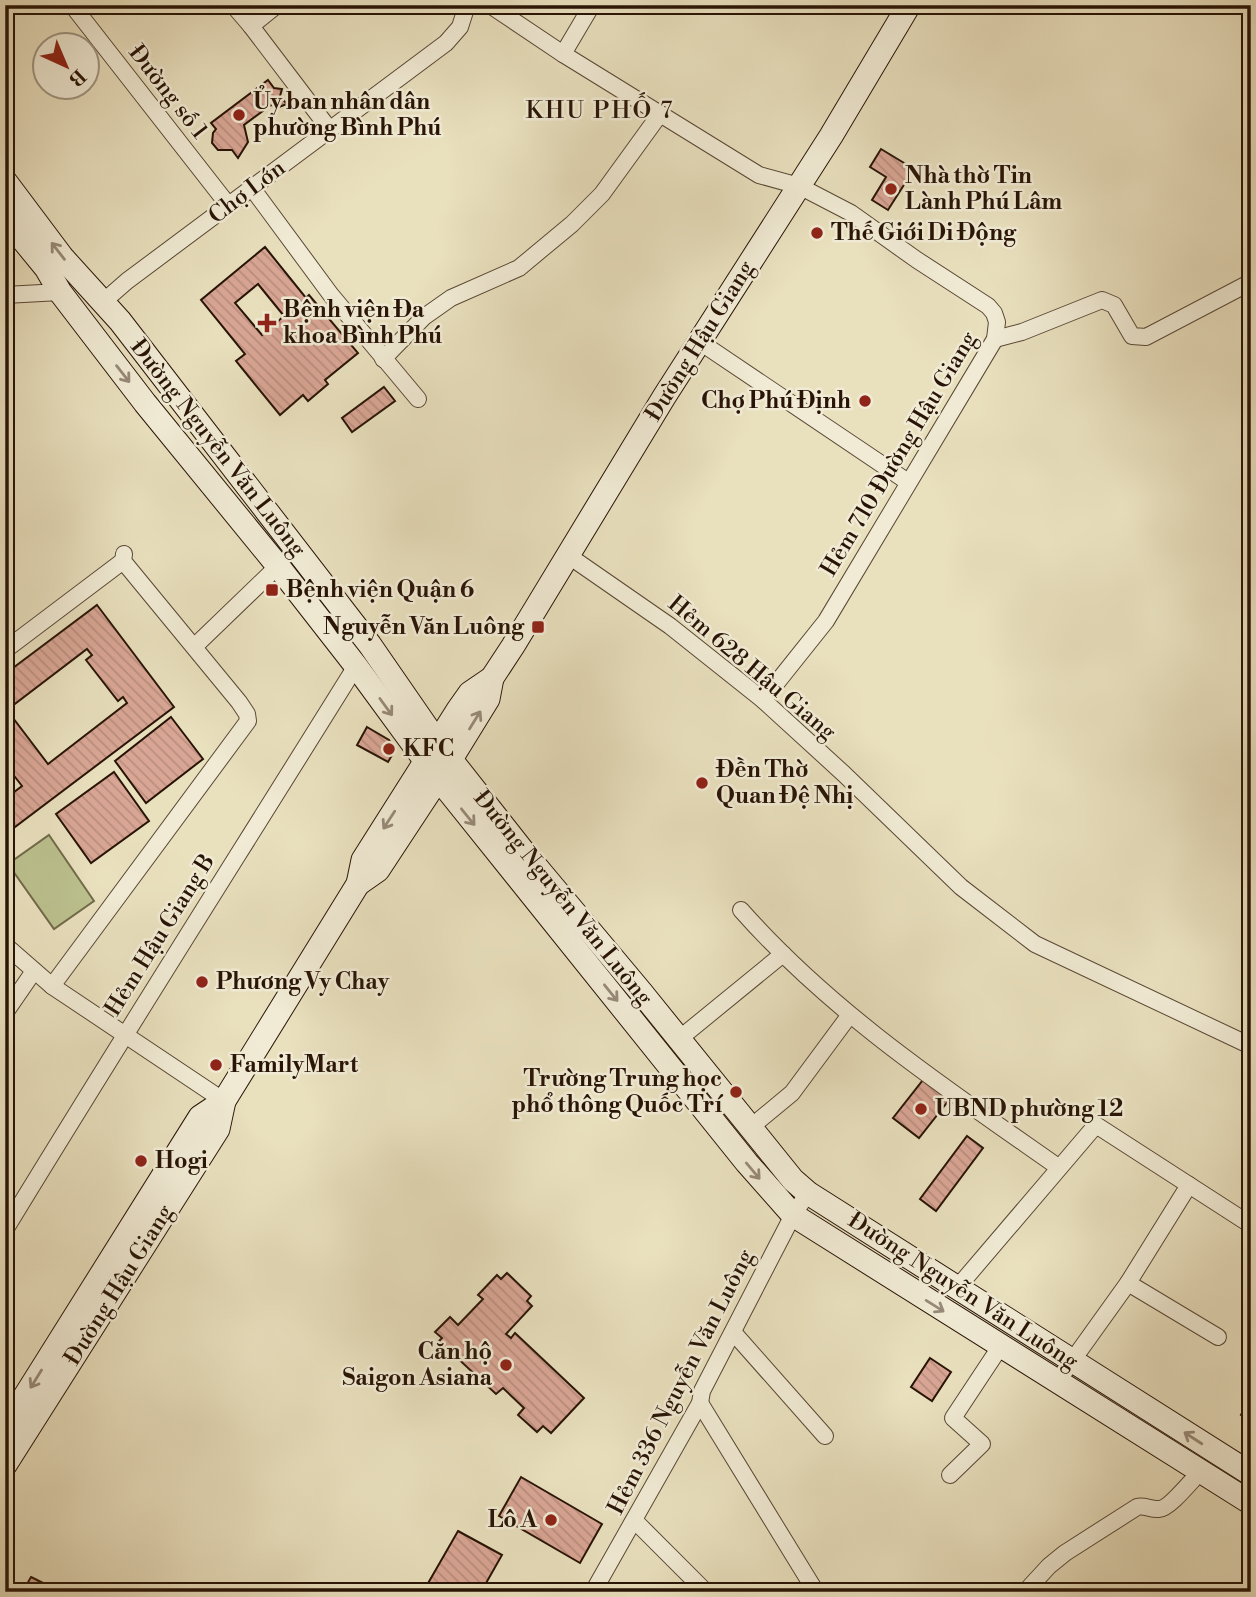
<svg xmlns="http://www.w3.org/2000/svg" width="1256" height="1597" font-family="'Libre Bodoni',serif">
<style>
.green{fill:#bbc18e;stroke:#726a4a;stroke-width:2}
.building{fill:url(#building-back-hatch);stroke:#281406;stroke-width:2;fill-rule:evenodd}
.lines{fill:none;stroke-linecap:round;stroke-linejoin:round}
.street-casing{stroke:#584734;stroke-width:18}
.secondary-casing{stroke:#281406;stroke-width:25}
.street{stroke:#f1ebd5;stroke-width:16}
.secondary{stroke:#f1ebd5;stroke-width:23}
.oneway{stroke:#978a78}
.poi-dot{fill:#8f2418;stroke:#f1ebd5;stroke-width:2.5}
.labels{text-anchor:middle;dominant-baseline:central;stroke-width:5;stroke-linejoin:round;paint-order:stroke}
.street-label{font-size:23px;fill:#281406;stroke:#f1ebd5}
.poi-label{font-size:23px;font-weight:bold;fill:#281406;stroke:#f1ebd5;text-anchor:start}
.neighbourhood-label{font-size:24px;letter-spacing:2px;fill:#281406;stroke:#f1ebd5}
</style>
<defs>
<pattern id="building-back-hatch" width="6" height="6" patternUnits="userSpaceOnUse" patternTransform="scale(1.75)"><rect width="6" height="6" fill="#d9a695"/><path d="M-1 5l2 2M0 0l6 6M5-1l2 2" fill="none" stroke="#ba8e7f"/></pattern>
</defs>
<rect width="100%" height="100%" fill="#e9e0be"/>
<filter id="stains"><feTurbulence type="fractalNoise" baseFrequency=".00286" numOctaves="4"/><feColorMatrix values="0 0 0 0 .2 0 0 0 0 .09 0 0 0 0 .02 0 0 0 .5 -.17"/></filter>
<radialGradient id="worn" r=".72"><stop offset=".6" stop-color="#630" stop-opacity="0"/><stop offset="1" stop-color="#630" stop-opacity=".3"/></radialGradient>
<!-- green -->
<polygon class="green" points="49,835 94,901 54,929 8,864"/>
<!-- building -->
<g class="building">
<polygon points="268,80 274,88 282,89 280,96 287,104 279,107 271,105 244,125 248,142 238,158 232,150 218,150 212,143 213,133 216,129 211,123"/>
<polygon points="881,149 914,169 888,210 872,200 886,177 870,167"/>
<path d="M 265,247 L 306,298 L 309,295 L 358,353 L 325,380 L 328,384 L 308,401 L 303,395 L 280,415 L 236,361 L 245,354 L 201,300 ZM 258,284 L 284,316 L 262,335 L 235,303 Z"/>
<polygon points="384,387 395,401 352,432 342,418"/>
<path d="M 97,605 L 174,707 L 7,833 L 5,799 L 22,786 L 5,764 L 5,674 ZM 87,649 L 92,655 L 86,660 L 118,701 L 123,697 L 127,703 L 48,764 L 7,710 Z"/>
<polygon points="171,717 203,759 146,803 115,761"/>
<polygon points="367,727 389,740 395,750 388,762 357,745"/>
<polygon points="114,772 149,821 91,863 56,814"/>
<polygon points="923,1080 949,1100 919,1138 893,1118"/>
<polygon points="967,1136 983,1148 936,1211 920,1199"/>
<polygon points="507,1273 531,1296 527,1301 532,1306 506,1334 511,1338 515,1333 584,1398 551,1433 543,1426 537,1432 518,1415 524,1408 503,1388 496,1394 439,1341 442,1338 435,1332 450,1317 458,1325 483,1299 478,1295 497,1275 501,1279"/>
<polygon points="930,1358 951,1372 932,1401 911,1387"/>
<polygon points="1251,1397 1251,1421 1241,1415"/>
<polygon points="521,1477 602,1524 580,1563 499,1516"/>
<polygon points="458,1531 502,1555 481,1592 423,1592"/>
<polygon points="31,1577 61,1592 5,1592 5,1580 23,1591"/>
</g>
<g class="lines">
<!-- street casing -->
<g class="street-casing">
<g id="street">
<polyline points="72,5 229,206"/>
<polyline points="233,5 251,26 330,130"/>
<polyline points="490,5 563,54 759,175 799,186 851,213 917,260 988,306 994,313 997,322 995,339 826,621 763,700"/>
<polyline points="251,26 277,5"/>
<polyline points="563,54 592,5"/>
<polyline points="252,188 331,295 418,399"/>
<polyline points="5,295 60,292"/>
<polyline points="103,302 127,281 446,43 460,27 467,5"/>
<polyline points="995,339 1022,332 1102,300 1114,305 1132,336 1146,337 1251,282"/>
<polyline points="700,342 908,482"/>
<polyline points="383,359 424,317 451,298 519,268 572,224 602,194 660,114"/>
<polyline points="569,556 670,626 763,700 844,774 961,887 1035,944 1251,1046"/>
<polyline points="195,646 278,566"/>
<polyline points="5,650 123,561 124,554"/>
<path d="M 741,910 C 832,1013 947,1089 1058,1167"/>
<polyline points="5,945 52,986 224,1101"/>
<polyline points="52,986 248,721 247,714 239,702 123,561"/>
<polyline points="5,1013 34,971"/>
<polyline points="679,1039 783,954"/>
<polyline points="751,1127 792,1093 849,1016"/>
<path d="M 5,1230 C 120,1041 239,854 356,666"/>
<polyline points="1128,1283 1218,1337"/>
<polyline points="957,1288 1096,1125 1251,1225"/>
<polyline points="733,1332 825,1436"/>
<polyline points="1057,1382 1128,1283 1189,1185"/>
<polyline points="700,1403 816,1592"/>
<polyline points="950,1475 982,1444 953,1418 1000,1347"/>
<polyline points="635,1521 706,1592"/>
<polyline points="593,1592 700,1403 702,1391 793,1215 808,1193"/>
<path d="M 1025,1592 L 1049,1566 L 1065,1553 L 1137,1507 C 1145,1505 1151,1510 1159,1509 C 1169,1509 1192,1480 1200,1472"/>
</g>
</g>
<!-- secondary casing -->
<g class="secondary-casing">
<g id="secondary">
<polyline points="5,181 62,257 120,321 370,645 437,742 523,851 641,992 793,1180 808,1193 1251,1474"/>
<polyline points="5,218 46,268 60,292 145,403 278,566 356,666 438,778 747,1163 793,1215 1251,1503"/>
<polyline points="358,884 378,870 451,759 488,699 492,678"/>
<polyline points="5,1428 200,1117 224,1101"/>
<polyline points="5,1465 218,1129 224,1101 358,884 363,860 458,710 470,693 492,678 513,646 664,397 831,136 909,5"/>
</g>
</g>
<!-- street -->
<use href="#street" class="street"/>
<!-- secondary -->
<use href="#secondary" class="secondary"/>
</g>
<!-- one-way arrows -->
<defs><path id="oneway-shaft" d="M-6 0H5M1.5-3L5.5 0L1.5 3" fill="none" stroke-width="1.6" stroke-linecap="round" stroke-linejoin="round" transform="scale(1.75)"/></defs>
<g class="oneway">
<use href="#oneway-shaft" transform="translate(58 251) rotate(-128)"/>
<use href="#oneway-shaft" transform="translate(123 374) rotate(52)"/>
<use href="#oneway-shaft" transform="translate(386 707) rotate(54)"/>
<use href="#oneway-shaft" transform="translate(475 720) rotate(-58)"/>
<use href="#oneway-shaft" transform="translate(468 817) rotate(51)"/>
<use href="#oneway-shaft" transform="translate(389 820) rotate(123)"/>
<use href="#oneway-shaft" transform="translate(611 993) rotate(51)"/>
<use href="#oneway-shaft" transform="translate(753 1171) rotate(50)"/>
<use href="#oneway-shaft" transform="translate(935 1306) rotate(32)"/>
<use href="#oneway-shaft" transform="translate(36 1379) rotate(122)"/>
<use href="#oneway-shaft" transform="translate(1193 1438) rotate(-147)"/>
</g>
<!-- markers -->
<g class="poi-dot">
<circle cx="239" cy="115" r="7"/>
<circle cx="891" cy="189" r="7"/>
<circle cx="817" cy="233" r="7"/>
<path d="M263.5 312.5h7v7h7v7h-7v7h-7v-7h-7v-7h7z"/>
<circle cx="865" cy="401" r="7"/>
<rect x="265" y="583" width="14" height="14" rx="3.5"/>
<rect x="531" y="620" width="14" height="14" rx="3.5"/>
<circle cx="389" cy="749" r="7"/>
<circle cx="702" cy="783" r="7"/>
<circle cx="202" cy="982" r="7"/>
<circle cx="216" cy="1065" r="7"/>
<circle cx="736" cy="1092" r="7"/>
<circle cx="921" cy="1109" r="7"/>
<circle cx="141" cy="1161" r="7"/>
<circle cx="506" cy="1365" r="7"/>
<circle cx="551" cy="1520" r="7"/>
</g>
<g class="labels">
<!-- street labels -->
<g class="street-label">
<text transform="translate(168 92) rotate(52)">Đường số 1</text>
<text transform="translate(247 192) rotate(-37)">Chợ Lớn</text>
<text transform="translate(700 341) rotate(-58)">Đường Hậu Giang</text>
<text transform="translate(218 448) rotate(52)">Đường Nguyễn Văn Luông</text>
<text transform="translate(899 454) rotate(-59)">Hẻm 710 Đường Hậu Giang</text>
<text transform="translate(752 668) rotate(40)">Hẻm 628 Hậu Giang</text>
<text transform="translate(563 898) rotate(51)">Đường Nguyễn Văn Luông</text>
<text transform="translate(160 935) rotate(-58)">Hẻm Hậu Giang B</text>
<text transform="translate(119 1285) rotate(-58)">Đường Hậu Giang</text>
<text transform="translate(963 1291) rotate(33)">Đường Nguyễn Văn Luông</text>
<text transform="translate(681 1382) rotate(-63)">Hẻm 336 Nguyễn Văn Luông</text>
</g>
<!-- poi labels -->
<g class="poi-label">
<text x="253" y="102">Ủy ban nhân dân<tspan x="253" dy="26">phường Bình Phú</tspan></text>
<text x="905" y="176">Nhà thờ Tin<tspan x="905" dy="26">Lành Phú Lâm</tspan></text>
<text x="831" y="233">Thế Giới Di Động</text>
<text x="283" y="310">Bệnh viện Đa<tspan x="283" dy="26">khoa Bình Phú</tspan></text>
<text x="851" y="401" text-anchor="end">Chợ Phú Định</text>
<text x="286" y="590">Bệnh viện Quận 6</text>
<text x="524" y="627" text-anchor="end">Nguyễn Văn Luông</text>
<text x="403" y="749">KFC</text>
<text x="716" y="770">Đền Thờ<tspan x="716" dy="26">Quan Đệ Nhị</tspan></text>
<text x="216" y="982">Phương Vy Chay</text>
<text x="230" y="1065">FamilyMart</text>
<text x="722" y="1079" text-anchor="end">Trường Trung học<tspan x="722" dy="26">phổ thông Quốc Trí</tspan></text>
<text x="935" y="1109">UBND phường 12</text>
<text x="155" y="1161">Hogi</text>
<text x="492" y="1352" text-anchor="end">Căn hộ<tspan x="492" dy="26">Saigon Asiana</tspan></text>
<text x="537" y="1520" text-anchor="end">Lô A</text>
</g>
<!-- neighbourhood labels -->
<g class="neighbourhood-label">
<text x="600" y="111">KHU PHỐ 7</text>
</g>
</g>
<!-- margin -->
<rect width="1256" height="1597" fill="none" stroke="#e9e0be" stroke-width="28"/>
<rect x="7" y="7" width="1242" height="1583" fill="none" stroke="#281406" stroke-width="3.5"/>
<rect x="14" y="14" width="1228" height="1569" fill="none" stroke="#281406" stroke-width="2"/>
<!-- north arrow -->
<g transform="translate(66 66) rotate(136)"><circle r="33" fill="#f1ebd5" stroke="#a19582" stroke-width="2"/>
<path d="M0-5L12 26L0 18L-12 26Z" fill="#8f2418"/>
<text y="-10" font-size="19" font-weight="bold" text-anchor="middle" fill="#281406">B</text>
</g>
<rect width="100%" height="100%" filter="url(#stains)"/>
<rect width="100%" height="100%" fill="url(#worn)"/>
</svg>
